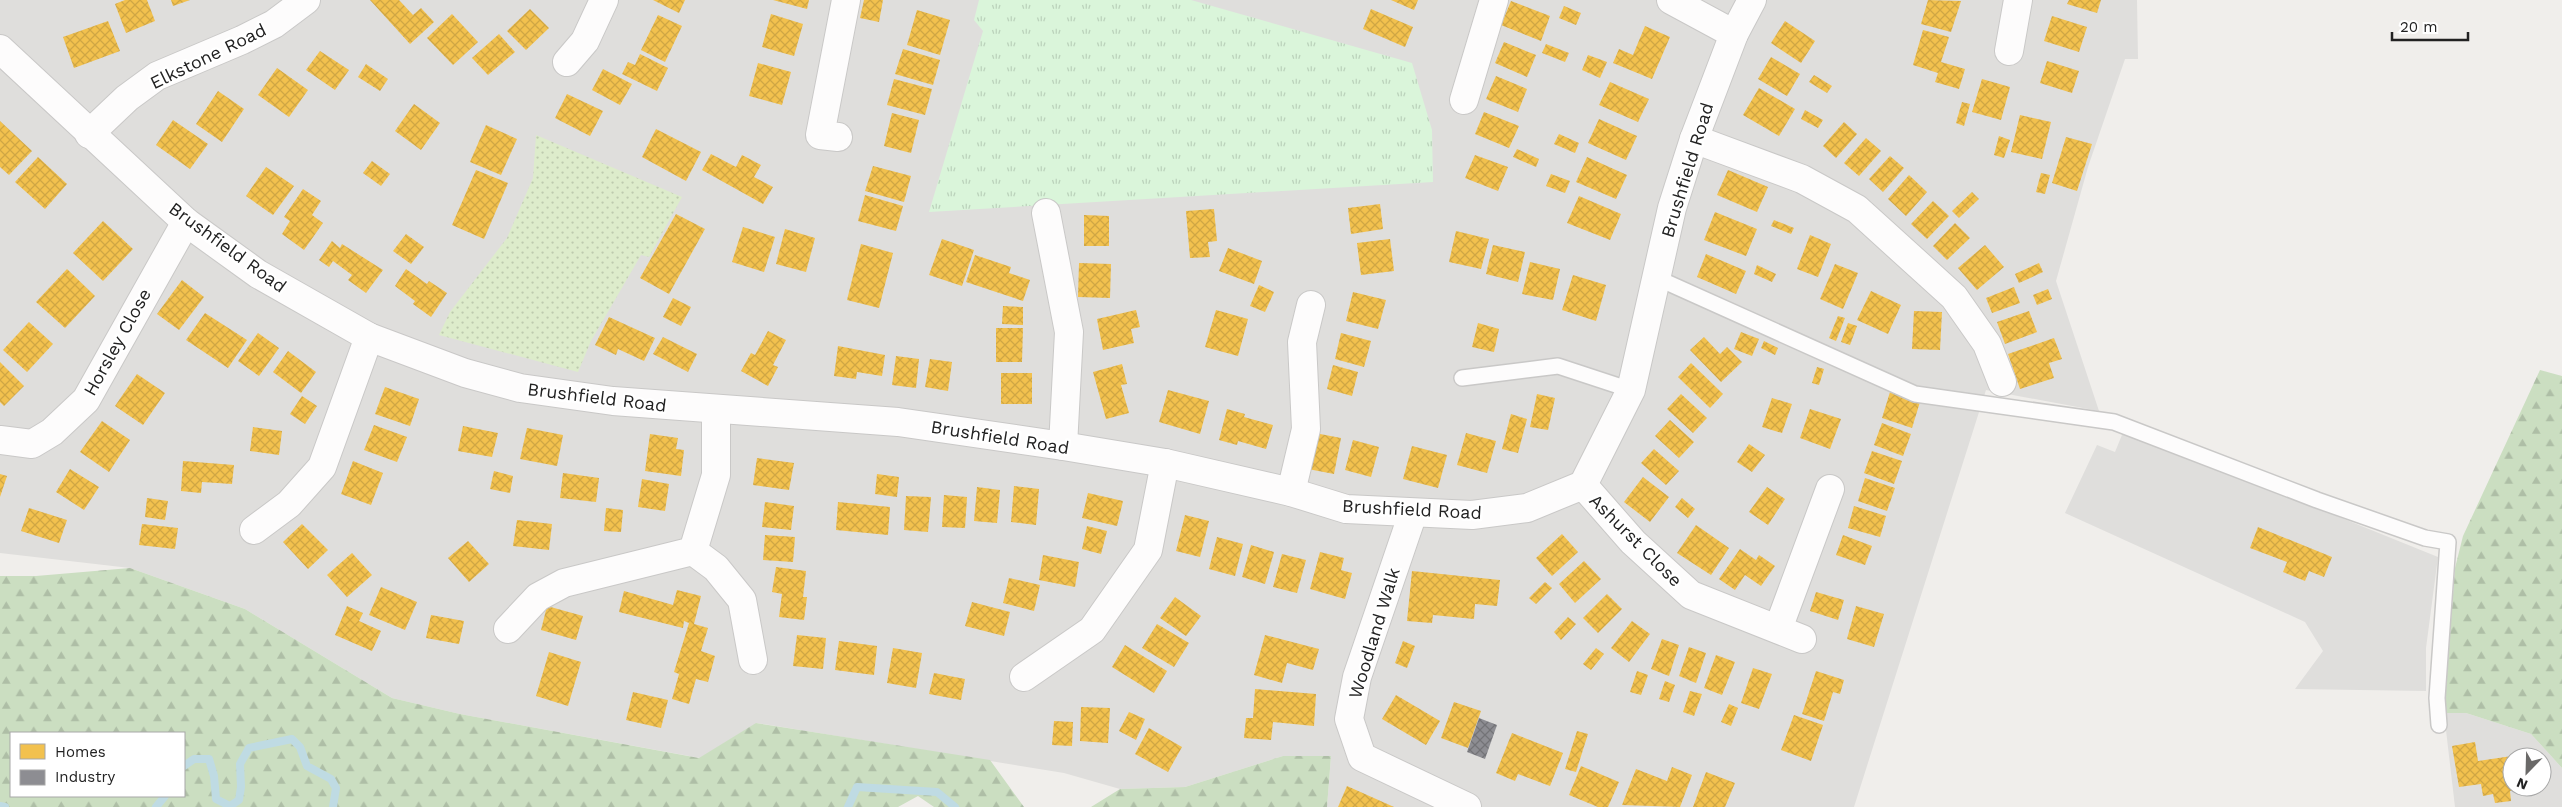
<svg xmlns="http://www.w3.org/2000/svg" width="2562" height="807" font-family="'Work Sans',sans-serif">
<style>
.residential{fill:#dfdedc;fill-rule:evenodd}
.grass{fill:url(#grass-dots)}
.forest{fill:url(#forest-firs);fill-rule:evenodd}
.park{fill:url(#park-tufts)}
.homes{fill:url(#homes-cross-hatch)}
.industry{fill:url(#industry-cross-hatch)}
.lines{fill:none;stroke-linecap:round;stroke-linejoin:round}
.stream{stroke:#bfdbe3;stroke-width:8}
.service-casing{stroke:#c9c8c7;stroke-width:18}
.minor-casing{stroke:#c9c8c7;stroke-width:30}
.service{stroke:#fdfcfc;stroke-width:15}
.minor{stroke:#fdfcfc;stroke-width:28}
.labels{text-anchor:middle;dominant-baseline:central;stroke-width:5;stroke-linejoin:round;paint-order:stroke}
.street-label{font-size:18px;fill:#222;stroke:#fff}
</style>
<defs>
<pattern id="grass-dots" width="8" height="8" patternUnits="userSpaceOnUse" patternTransform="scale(1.25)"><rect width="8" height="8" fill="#ddeccb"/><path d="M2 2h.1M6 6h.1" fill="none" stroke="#bdcaae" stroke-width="1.8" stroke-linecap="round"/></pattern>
<pattern id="forest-firs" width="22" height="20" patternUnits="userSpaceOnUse" patternTransform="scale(1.25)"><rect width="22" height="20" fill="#cbdec1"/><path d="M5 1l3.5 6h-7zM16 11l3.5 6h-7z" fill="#aebea6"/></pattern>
<pattern id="park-tufts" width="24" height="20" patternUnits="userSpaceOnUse" patternTransform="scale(1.25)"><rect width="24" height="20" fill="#daf5da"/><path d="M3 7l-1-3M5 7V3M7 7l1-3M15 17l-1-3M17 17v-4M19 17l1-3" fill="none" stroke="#bbd2bb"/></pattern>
<pattern id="homes-cross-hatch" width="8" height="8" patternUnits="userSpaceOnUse" patternTransform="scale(1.25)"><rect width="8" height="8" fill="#f2c14e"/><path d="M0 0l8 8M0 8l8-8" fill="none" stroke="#cfa644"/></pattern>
<pattern id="industry-cross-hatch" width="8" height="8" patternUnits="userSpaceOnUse" patternTransform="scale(1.25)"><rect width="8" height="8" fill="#8d8d92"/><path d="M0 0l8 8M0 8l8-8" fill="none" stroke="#737377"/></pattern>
</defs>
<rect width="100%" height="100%" fill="#f0eeeb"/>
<!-- residential -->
<g class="residential">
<polygon points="0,0 2137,0 2138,59 2125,59 2088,167 2056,281 2099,411 1986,390 1854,807 1327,807 1331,756 1283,756 1185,787 1120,789 1064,773 757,723 700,758 460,714 392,698 245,609 130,568 0,553"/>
<polygon points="2124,430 2438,557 2426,648 2426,691 2295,689 2323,651 2305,622 2065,513 2097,445 2115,452"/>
<path d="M 2444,713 L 2466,713 L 2531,734 L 2562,768 L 2562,807 L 2455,807 ZM 2512,757 L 2542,757 L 2542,787 L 2512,787 Z"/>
</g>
<!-- grass -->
<polygon class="grass" points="536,135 682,197 649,257 641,255 591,341 578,372 439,335 450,312 507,238 533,178"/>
<!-- forest -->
<g class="forest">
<polygon points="2540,370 2562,376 2562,768 2531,734 2466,713 2444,713 2455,568 2463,536"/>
<path d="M 130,568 L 245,609 L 392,698 L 460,714 L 699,758 L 756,723 L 990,760 L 1024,807 L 934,807 L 918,796 L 898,807 L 0,807 L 0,576 L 36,576 ZM 184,733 L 184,796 L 11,796 L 11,733 Z"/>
<polygon points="1283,756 1331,756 1327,807 1091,807 1120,789 1185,787"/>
</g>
<!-- park -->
<polygon class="park" points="979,0 1191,0 1412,63 1432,130 1433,182 929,212 983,31 974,20"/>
<!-- homes -->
<g class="homes">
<polygon points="125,0 147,0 155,21 126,33 115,4"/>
<polygon points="171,0 190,0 173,6"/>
<polygon points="370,0 399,0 413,15 421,8 434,22 410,44"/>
<polygon points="653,0 685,0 679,13"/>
<polygon points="773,0 809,0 807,9"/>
<polygon points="864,0 883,0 879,22 860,18"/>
<polygon points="1391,0 1418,0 1414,10"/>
<polygon points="1928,0 1961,1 1951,32 1921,24"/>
<polygon points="2069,0 2101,0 2097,13 2067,4"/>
<polygon points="1511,1 1550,16 1541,41 1501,25"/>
<polygon points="1564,6 1581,13 1576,25 1559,18"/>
<polygon points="530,9 549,28 526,50 507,31"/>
<polygon points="1371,9 1413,27 1405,47 1363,29"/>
<polygon points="917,10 950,20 940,55 907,45"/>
<polygon points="452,14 478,42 453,65 427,38"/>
<polygon points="771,14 803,24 794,56 762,47"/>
<polygon points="658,15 682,26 665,62 641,50"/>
<polygon points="2052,16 2087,27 2079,52 2044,41"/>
<polygon points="108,21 120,51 74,68 63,37"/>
<polygon points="1785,21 1815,41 1801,63 1771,43"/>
<polygon points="1645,26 1670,37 1652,79 1613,63 1619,49 1633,55"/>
<polygon points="1923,30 1949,37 1941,62 1965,69 1959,89 1935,82 1938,73 1913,65"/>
<polygon points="499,34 515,52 488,75 472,58"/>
<polygon points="1504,42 1536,55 1527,77 1495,63"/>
<polygon points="1546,44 1569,53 1565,62 1542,53"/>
<polygon points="903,49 940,60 933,85 895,74"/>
<polygon points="320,51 349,70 335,90 306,70"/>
<polygon points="640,54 668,68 657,91 622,74 628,62 635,65"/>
<polygon points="1588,55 1607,62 1600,78 1582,70"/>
<polygon points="1771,57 1800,74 1787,96 1758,79"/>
<polygon points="2047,61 2079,71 2072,93 2040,83"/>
<polygon points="758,63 791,72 782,105 749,96"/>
<polygon points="366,64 388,79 380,91 358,77"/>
<polygon points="277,68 308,90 289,117 258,95"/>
<polygon points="603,69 632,84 620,105 592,90"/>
<polygon points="1814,75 1832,86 1827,93 1809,82"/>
<polygon points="1496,76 1527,89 1518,112 1486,99"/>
<polygon points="894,79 932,89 925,115 887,105"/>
<polygon points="1982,79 2010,87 2001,120 1972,112"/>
<polygon points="1610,82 1649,99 1638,122 1599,105"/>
<polygon points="1759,88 1795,109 1779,136 1743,115"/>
<polygon points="218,91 244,109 222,142 196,124"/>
<polygon points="567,94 603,111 590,136 555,118"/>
<polygon points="1962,102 1970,104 1964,126 1956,123"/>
<polygon points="414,104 440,123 421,150 395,131"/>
<polygon points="1805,110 1823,120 1818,128 1801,119"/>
<polygon points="1484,112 1519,126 1509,148 1475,134"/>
<polygon points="892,113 919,120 911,153 884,146"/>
<polygon points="2020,115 2051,122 2042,159 2011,152"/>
<polygon points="1599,119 1637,136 1626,160 1588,143"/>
<polygon points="173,120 208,144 190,169 156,145"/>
<polygon points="0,121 32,151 9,175 0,167"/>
<polygon points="1844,122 1857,134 1836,158 1823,146"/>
<polygon points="486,125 517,139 501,175 470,162"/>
<polygon points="656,129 701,152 686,181 642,157"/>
<polygon points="1559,134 1579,143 1575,153 1554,144"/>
<polygon points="1999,136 2010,140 2004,158 1994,155"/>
<polygon points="2066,137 2092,144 2077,191 2052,183"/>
<polygon points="1866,138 1881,151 1859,176 1844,163"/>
<polygon points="1517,149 1539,159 1536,167 1513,157"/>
<polygon points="711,154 736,167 742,155 761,165 754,177 773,187 763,204 702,170"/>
<polygon points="1475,155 1508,167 1498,191 1465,178"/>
<polygon points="1890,156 1904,168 1883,192 1869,179"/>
<polygon points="38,157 67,184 45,209 15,182"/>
<polygon points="1587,157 1627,175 1616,199 1576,182"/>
<polygon points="372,161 390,174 381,186 363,173"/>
<polygon points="873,166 911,176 904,202 865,191"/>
<polygon points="266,167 294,186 273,215 246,196"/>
<polygon points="476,170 508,183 484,239 452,225"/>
<polygon points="1728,170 1768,187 1757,212 1717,195"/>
<polygon points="2041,173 2050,175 2045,194 2036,192"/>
<polygon points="1551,174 1570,181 1565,193 1546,186"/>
<polygon points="1909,175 1927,192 1906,216 1888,199"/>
<polygon points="303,189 321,201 312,215 323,223 304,250 282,234 290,221 284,217"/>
<polygon points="1972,192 1979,199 1959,218 1952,211"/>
<polygon points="865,195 903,206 896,231 858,221"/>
<polygon points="1579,196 1621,214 1610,240 1567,223"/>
<polygon points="1933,201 1949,216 1927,239 1911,224"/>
<polygon points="1380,204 1383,229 1351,234 1348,208"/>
<polygon points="1214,209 1217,241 1208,242 1210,257 1190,258 1186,211"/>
<polygon points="1715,212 1757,229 1746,256 1704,240"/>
<polygon points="676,214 705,229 669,294 640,278"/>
<polygon points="1084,215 1109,216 1109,246 1084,246"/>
<polygon points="1774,220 1794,228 1791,234 1771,226"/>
<polygon points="103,221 133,249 103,281 73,253"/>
<polygon points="1955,223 1970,238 1947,260 1933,246"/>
<polygon points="743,227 775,237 764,272 732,262"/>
<polygon points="785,229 815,238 806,272 776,264"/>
<polygon points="1456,231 1489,239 1481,269 1449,262"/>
<polygon points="406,234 424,247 411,264 393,251"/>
<polygon points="1810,235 1831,244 1818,277 1797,269"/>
<polygon points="942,239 974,250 962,286 929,275"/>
<polygon points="1390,239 1394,271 1361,275 1357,243"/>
<polygon points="332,241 340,248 342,244 383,270 366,293 348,280 352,275 333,261 329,267 319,260"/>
<polygon points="861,244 893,253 879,308 847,300"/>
<polygon points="1493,245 1525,252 1518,282 1486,274"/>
<polygon points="1985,245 2004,267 1977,290 1958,268"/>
<polygon points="1228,248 1262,261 1254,284 1219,271"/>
<polygon points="1706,254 1746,271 1736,294 1697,277"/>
<polygon points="975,255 1011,267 1009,273 1030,280 1023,301 966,282"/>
<polygon points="1530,262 1560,269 1553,300 1522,294"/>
<polygon points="1079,263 1111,264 1110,298 1078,297"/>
<polygon points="2039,263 2043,272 2019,283 2015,274"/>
<polygon points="1835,264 1858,273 1843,309 1820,299"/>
<polygon points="1757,265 1776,274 1772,282 1754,274"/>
<polygon points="67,269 95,296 65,328 36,302"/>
<polygon points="406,269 427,284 429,281 447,293 431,317 413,304 415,301 395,286"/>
<polygon points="1573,275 1606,285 1596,321 1562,310"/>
<polygon points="182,280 204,297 179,330 157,314"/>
<polygon points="1259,285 1274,292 1265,312 1250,306"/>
<polygon points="2014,287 2020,303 1992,313 1986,298"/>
<polygon points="2048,289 2052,299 2037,305 2033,295"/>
<polygon points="1871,291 1901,305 1888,334 1857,320"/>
<polygon points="1353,292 1386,300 1378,329 1346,321"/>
<polygon points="673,298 691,307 681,326 663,317"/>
<polygon points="1003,306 1023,307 1023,325 1002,324"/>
<polygon points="1136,310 1140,327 1131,329 1134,343 1103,350 1097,319"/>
<polygon points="1216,310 1248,319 1238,356 1205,347"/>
<polygon points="1914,311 1942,312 1940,350 1912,349"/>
<polygon points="2029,311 2037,332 2005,344 1997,322"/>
<polygon points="205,313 247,340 228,368 186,340"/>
<polygon points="1838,316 1845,318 1836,341 1829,338"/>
<polygon points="609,317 655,338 644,361 618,349 616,355 595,345"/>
<polygon points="29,322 53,344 27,372 3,350"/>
<polygon points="1478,323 1499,329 1494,352 1472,347"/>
<polygon points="1848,323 1857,326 1850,345 1841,342"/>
<polygon points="996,328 1023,328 1022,362 996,362"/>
<polygon points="768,331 786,340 773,365 778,367 768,386 741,371 751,353 755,355"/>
<polygon points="1741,332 1759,339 1752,356 1734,349"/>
<polygon points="258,333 279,348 259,376 238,361"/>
<polygon points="1341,333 1371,341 1364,367 1335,359"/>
<polygon points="663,337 697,354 688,372 653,354"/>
<polygon points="1704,337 1720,354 1727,347 1742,362 1721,382 1690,350"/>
<polygon points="2054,338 2062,359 2049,363 2054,378 2020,389 2008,354"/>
<polygon points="1764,341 1778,348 1775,355 1761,348"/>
<polygon points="838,346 885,355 882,376 857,372 856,379 834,376"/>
<polygon points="288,351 316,372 301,393 273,372"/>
<polygon points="896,356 919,359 916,388 892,385"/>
<polygon points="930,359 952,362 948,391 925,387"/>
<polygon points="0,362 24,386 4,406 0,402"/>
<polygon points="1691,363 1723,394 1710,408 1678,377"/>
<polygon points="1122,364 1127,384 1121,385 1129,413 1106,419 1093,372"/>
<polygon points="1333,365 1358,372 1352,396 1327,389"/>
<polygon points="1817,367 1824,369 1819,385 1812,383"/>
<rect x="1001" y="373" width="31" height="31"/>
<polygon points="137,374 165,393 143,425 115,406"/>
<polygon points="385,387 419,399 410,426 375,414"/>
<polygon points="1168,390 1209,401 1200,434 1159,422"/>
<polygon points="1890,392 1920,402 1912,428 1882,418"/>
<polygon points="1537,394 1555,398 1548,430 1530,427"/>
<polygon points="1681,394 1707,418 1693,433 1667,409"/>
<polygon points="302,396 317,406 305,424 290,414"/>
<polygon points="1772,398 1792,404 1782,433 1762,427"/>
<polygon points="1227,409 1245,414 1244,417 1273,425 1266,449 1238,441 1237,445 1219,440"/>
<polygon points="1810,409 1841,419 1830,449 1800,438"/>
<polygon points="1511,414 1527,419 1518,453 1502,449"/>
<polygon points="1670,420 1694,442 1679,458 1655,436"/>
<polygon points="102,421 130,440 109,472 80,452"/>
<polygon points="1882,423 1911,434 1903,456 1874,445"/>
<polygon points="374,425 407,437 397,462 364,450"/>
<polygon points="463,426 498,433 492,457 458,451"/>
<polygon points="253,427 282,431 279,455 250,451"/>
<polygon points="527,428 563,435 557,466 520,459"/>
<polygon points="1315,433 1341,438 1334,474 1308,469"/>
<polygon points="1466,433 1496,441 1487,473 1457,465"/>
<polygon points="650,434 678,438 676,449 684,450 681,476 645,471"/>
<polygon points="1353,440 1379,447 1371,477 1345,470"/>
<polygon points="1749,444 1765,455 1752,472 1737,462"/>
<polygon points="1412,446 1447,455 1438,488 1403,479"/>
<polygon points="1654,449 1679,471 1666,485 1641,463"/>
<polygon points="1872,451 1902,461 1894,484 1864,473"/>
<polygon points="757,458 794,463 789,490 753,485"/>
<polygon points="183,461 234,465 232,484 202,482 201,493 181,491"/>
<polygon points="353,461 383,473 371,505 341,494"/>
<polygon points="70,469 99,487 84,510 56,492"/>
<polygon points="494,471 513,476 510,493 490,489"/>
<polygon points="563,473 599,478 596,502 560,498"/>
<polygon points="0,474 7,476 0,497"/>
<polygon points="877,474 899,477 897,497 875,494"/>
<polygon points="1643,477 1669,497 1650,522 1624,502"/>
<polygon points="1865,478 1895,488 1887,511 1858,501"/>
<polygon points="642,479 669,484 665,511 638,507"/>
<polygon points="1014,486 1039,489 1036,525 1011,522"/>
<polygon points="977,487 1000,490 997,523 974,521"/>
<polygon points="1767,487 1785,499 1768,525 1749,512"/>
<polygon points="1088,493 1123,501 1117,526 1082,518"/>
<polygon points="944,495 967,497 965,528 942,527"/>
<polygon points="906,496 931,497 928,532 904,530"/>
<polygon points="147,498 168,501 165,520 145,517"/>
<polygon points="1682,498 1695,509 1688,518 1675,507"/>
<polygon points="765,502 794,506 791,530 762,527"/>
<polygon points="838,502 890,507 888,535 836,530"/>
<polygon points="1854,506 1886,516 1880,537 1848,528"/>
<polygon points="29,508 67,520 59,543 21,531"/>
<polygon points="606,508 623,510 621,532 604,531"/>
<polygon points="1185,515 1209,521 1200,557 1176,551"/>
<polygon points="517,520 552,524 549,550 513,546"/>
<polygon points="142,524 178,528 175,549 139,545"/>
<polygon points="302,524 328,550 308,569 283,542"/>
<polygon points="1696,525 1729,548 1711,575 1677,553"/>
<polygon points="1087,526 1107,531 1101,554 1082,549"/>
<polygon points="2258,527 2332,557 2324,577 2309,571 2305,581 2283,572 2287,562 2250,548"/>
<polygon points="1562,534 1578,552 1552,576 1536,558"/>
<polygon points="765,535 795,537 793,562 763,560"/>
<polygon points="1843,535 1872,546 1865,565 1836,555"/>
<polygon points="1217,537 1243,544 1235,576 1209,569"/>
<polygon points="468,541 489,564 469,582 448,558"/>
<polygon points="1251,545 1274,552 1265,584 1242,577"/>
<polygon points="1740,549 1756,560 1759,555 1775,566 1761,586 1745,575 1735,590 1719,579"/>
<polygon points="1320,552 1344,558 1341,570 1352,573 1345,599 1310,589"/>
<polygon points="352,553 372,575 347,597 327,575"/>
<polygon points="1282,554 1306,560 1297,593 1273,587"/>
<polygon points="1043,555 1079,562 1075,587 1039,580"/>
<polygon points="1584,561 1601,579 1575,603 1559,584"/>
<polygon points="776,567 806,571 803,597 807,597 804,620 779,617 782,594 772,592"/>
<polygon points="1412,571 1500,580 1497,606 1475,604 1474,619 1433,615 1432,623 1407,621"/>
<polygon points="1009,578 1040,585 1034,611 1003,603"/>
<polygon points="1545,582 1552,588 1536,604 1529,598"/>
<polygon points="381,587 417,602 405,630 369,615"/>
<polygon points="677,590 701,596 694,624 708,628 701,651 715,656 708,682 696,679 689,704 672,699 679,674 674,672 689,623 684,621 683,628 619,612 624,591 673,605"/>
<polygon points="1816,592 1844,600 1838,620 1810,611"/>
<polygon points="1607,594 1622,609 1598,633 1583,618"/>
<polygon points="1175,597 1201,616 1186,636 1160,618"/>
<polygon points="972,602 1010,612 1004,636 965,626"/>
<polygon points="347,606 363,613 359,621 381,631 372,651 335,635"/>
<polygon points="547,606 583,616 576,640 541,630"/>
<polygon points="1856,606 1884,614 1874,647 1847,639"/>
<polygon points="431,615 464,621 459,644 426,638"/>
<polygon points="1568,617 1576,624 1561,640 1554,632"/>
<polygon points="1632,621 1650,634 1629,662 1611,648"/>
<polygon points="1157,624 1189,643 1174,667 1142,648"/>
<polygon points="797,635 826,638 823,669 793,666"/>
<polygon points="1265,635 1319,649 1313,670 1287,663 1282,683 1254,675"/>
<polygon points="1662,639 1679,645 1669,676 1651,669"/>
<polygon points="839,641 877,646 874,675 835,670"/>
<polygon points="1403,641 1415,646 1407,668 1395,663"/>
<polygon points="1125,645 1167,671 1154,693 1112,667"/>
<polygon points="1689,647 1706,653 1696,683 1679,676"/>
<polygon points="893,648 922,653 916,688 887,683"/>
<polygon points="1596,648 1604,654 1591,670 1583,664"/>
<polygon points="549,652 581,662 568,706 536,696"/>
<polygon points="1716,655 1735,662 1722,695 1704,688"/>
<polygon points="1753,668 1772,674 1759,709 1741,703"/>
<polygon points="1637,671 1648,675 1641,695 1630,692"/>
<polygon points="1816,671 1844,680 1840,694 1833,692 1824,721 1802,714"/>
<polygon points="934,673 965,679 961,700 929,694"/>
<polygon points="1665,681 1675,685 1669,702 1659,699"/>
<polygon points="1255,689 1316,694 1314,726 1273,722 1271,740 1244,738 1246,718 1253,718"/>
<polygon points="1690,691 1702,694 1694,716 1683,712"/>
<polygon points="633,692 668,700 661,728 626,720"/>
<polygon points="1396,695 1440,721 1426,745 1382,719"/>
<polygon points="1454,702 1481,711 1468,748 1441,738"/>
<polygon points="1729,704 1738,708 1731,726 1721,722"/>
<polygon points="1081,707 1110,708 1108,743 1080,741"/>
<polygon points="1129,712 1145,719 1136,740 1119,731"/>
<polygon points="1794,715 1823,725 1811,761 1781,750"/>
<polygon points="1054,721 1073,722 1072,746 1052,745"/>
<polygon points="1149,728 1182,747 1168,772 1135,754"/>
<polygon points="1577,731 1588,734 1576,772 1565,769"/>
<polygon points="1512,733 1563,753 1550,786 1518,774 1515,781 1496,773"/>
<polygon points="2475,742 2478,761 2512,756 2512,787 2524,787 2524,789 2510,791 2511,801 2495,803 2493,794 2483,796 2481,784 2459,787 2452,746"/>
<polygon points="1581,766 1619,782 1608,807 1598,807 1569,795"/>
<polygon points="1672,767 1692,775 1680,807 1622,805 1636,769 1667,781"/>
<polygon points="1706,772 1735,783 1725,807 1693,807"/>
<polygon points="1347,786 1394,807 1338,807"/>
</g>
<!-- industry -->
<polygon class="industry" points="1479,718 1497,725 1485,759 1467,752"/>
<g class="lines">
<!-- stream -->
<g class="stream">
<polyline points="184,766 194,759 209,759 214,776 216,799 230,806 239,800 241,787 240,764 249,748 292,739 300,747 307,766 331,779 336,788 333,807"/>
<polyline points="0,806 5,807"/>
<polyline points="156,807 165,796"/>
<polyline points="848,807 857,787 937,792 955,807"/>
</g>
<!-- service casing -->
<g class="service-casing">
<g id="service">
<polyline points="1657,278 1915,394 2114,422 2317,500 2425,538 2448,542 2437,698 2439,725"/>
<polyline points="1462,378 1558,366 1631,390"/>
</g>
</g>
<!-- minor casing -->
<g class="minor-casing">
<g id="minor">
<polyline points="1671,0 1734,34"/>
<polyline points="0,49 186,222 258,274 369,337 465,373 520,388 613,401 898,422 1063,446 1165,463 1291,492 1346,509 1472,515 1527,508 1583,485 1631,390 1672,208 1694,139 1734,34 1752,0"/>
<polyline points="2009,51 2018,0"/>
<polyline points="567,62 585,41 604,0"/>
<polyline points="1464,100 1494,0"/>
<polyline points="89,134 127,98 157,76 242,40 274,24 306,0"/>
<polyline points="838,137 820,135 846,0"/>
<polyline points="1694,139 1802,179 1857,209 1954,297 1987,344 2002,382"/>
<polyline points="1046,213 1069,332 1063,446"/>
<polyline points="0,440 32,444 52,432 86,400 186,222"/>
<polyline points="1583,485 1633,542 1691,595 1802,639"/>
<polyline points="1291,492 1306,429 1302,342 1311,305"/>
<polyline points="1413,513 1357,677 1349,719 1362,757 1467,807"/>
<polyline points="254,530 289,504 322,467 369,337"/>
<polyline points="693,551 716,568 742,600 753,660"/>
<polyline points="508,629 538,597 564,583 693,551 716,475 716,410"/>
<polyline points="1778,629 1830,489"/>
<polyline points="1024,677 1092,630 1148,550 1165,463"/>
</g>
</g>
<!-- service -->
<use href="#service" class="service"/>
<!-- minor -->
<use href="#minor" class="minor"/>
</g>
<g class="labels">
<!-- street labels -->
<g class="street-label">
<text transform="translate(208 56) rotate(-26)">Elkstone Road</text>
<text transform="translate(1687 170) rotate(-73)">Brushfield Road</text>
<text transform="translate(228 247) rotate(36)">Brushfield Road</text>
<text transform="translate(117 342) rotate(-61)">Horsley Close</text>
<text transform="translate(597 397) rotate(7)">Brushfield Road</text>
<text transform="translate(1000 437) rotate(9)">Brushfield Road</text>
<text transform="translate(1412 509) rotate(3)">Brushfield Road</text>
<text transform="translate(1636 540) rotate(45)">Ashurst Close</text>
<text transform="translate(1374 633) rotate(-73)">Woodland Walk</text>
</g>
</g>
<!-- legend -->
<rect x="10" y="732" width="175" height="65" fill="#ffffff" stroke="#a7a7a7"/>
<rect x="20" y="744" width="25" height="15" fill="#f2c14e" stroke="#a7a7a7"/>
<text x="55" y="757" font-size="15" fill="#222222">Homes</text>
<rect x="20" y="770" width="25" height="15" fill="#8d8d92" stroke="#a7a7a7"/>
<text x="55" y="782" font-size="15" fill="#222222">Industry</text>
<!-- north arrow -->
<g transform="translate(2527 772) rotate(203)"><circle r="24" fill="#ffffff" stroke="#a7a7a7"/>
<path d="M0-4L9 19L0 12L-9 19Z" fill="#6a6968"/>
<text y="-8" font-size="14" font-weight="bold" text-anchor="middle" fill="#222222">N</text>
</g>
<!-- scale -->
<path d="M2392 32v8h76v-8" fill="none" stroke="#222222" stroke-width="2.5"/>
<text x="2400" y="32" font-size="15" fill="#222222" stroke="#ffffff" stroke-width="4" paint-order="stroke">20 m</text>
</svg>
